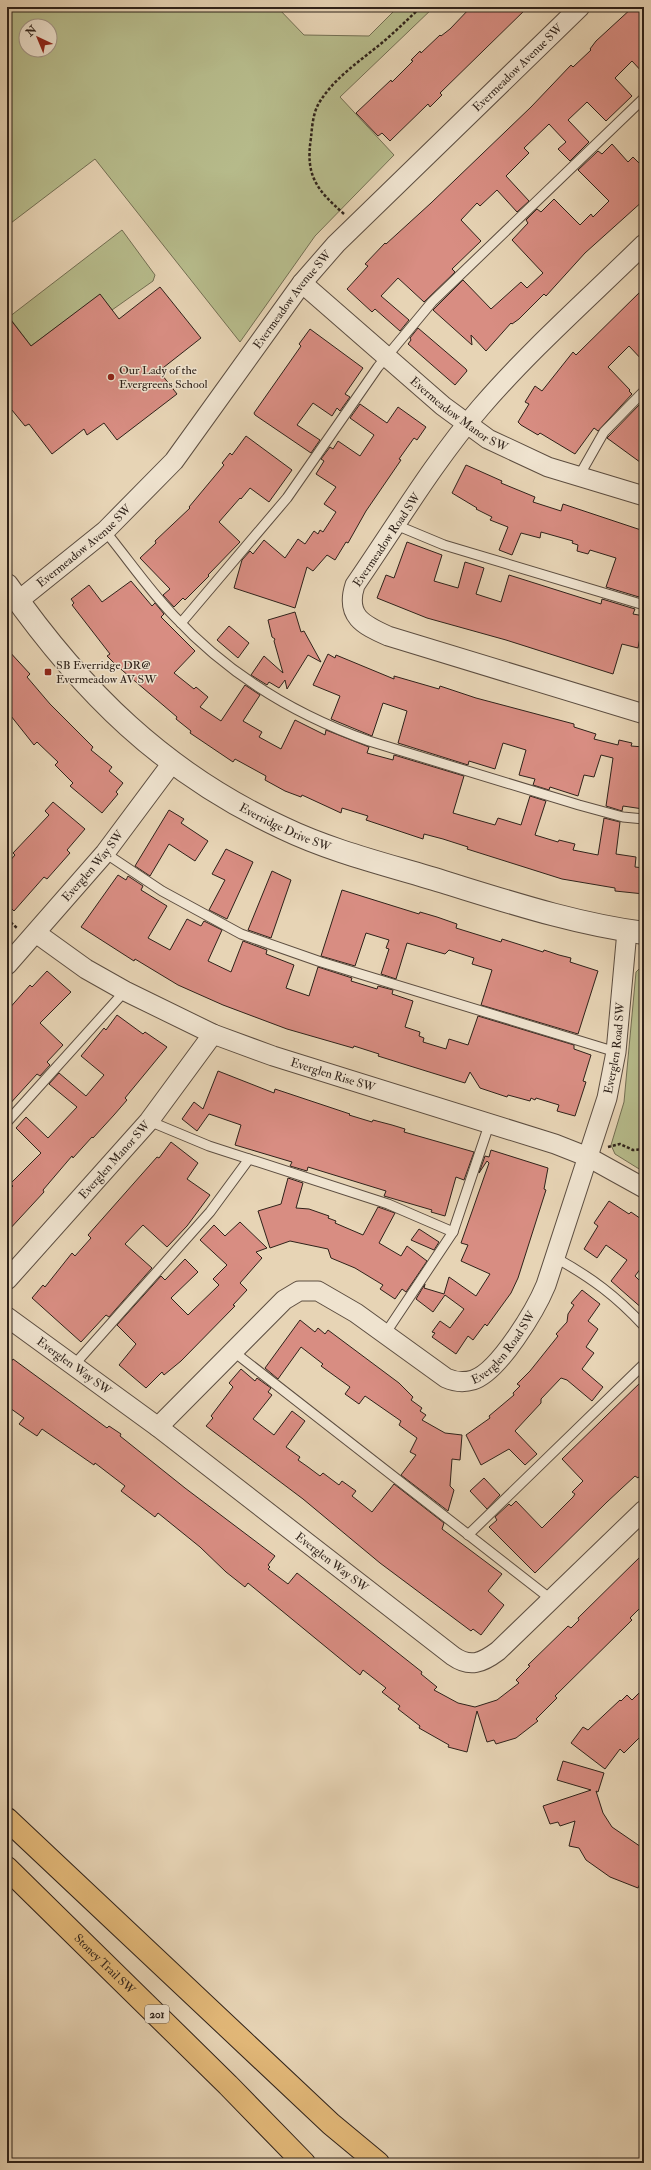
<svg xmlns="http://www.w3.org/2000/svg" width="651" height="2170" font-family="'IM FELL Double Pica',serif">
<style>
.green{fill:#b7bc8c;stroke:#736f53;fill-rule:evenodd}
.building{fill:#d88d82;stroke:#2f221a}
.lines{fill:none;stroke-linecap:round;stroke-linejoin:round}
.service-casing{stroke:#5d4e41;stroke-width:11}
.minor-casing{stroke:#5d4e41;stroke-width:21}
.tertiary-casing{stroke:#5d4e41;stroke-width:24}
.motorway-casing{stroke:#2f221a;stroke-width:24}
.path{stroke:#2f221a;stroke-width:2.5;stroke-dasharray:3 2;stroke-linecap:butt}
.service{stroke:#efe3cf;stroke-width:9}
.minor{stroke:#efe3cf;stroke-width:19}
.tertiary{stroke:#efe3cf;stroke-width:22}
.motorway{stroke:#e4ba7a;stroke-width:22}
.poi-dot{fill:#8f2418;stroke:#efe3cf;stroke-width:1.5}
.labels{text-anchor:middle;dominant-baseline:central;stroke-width:3;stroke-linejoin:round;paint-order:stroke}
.shield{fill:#efe3cf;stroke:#695c50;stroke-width:1}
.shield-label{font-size:11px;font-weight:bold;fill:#2f221a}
.street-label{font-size:12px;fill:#2f221a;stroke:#efe3cf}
.poi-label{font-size:12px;fill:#2f221a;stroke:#efe3cf;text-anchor:start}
</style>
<rect width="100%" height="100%" fill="#e7d4b5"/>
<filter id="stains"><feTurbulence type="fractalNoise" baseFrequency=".005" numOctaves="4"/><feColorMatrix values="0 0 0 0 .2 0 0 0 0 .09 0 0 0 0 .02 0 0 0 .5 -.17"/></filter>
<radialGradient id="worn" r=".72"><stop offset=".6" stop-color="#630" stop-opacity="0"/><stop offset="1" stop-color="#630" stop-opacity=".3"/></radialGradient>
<!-- green -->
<g class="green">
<path d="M 7,7 L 277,7 L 304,35 L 369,36 L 398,7 L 434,7 L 340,97 L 394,155 L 315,236 L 240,342 L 95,159 L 7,226 ZM 26,26 L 50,26 L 50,50 L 26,50 Z"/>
<polygon points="122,230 155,275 153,281 112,310 100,295 31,346 9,317"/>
<polygon points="644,964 644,1172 615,1154 611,1145 624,1102 636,972"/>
</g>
<!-- building -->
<g class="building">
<polygon points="471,7 528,7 440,93 442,95 430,107 428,104 390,141 382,133 378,136 356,113 391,80 392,82 413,61 411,60 420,51 421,53 440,35 441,36 450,29"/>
<polygon points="633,7 644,7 644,74 632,61 615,78 632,96 606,121 587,102 568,120 589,142 570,161 558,149 566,142 549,124 524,148 529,153 506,176 529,201 517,212 497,190 480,206 477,203 461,220 481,241 452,269 455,272 424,302 398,278 381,296 409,320 400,331 375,309 372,312 347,289 368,266 365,264 385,243 386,244 431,203 531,107 571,65 573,67 591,50 590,49 596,41"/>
<polygon points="612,144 628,162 633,157 644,168 644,200 585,253 546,296 544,294 519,319 512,324 511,323 486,351 471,335 472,345 433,310 463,280 491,309 521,282 527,288 543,273 512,240 528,223 526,220 537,209 541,212 554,199 580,225 591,214 593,217 609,201 578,170 598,151 602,154"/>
<polygon points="160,287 201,338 159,371 177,394 117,440 104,423 87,435 84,429 52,454 29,424 25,426 7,404 7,315 31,346 100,294 119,319"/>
<polygon points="644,288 644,362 629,346 608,367 630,390 629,391 632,394 598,431 594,428 575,454 540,433 538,435 521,425 518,422 529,404 525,402 535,386 542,391 573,352 576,355"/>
<polygon points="418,328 466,369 467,371 455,385 408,344 411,340 410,338"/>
<polygon points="310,329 363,368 345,394 350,397 340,411 337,408 332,416 313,403 297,425 320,440 311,453 255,415 254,413 301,346 299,344"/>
<polygon points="641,403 644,406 644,465 607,438"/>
<polygon points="360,404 387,423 398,407 426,427 417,440 414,438 399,459 401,460 366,511 348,543 346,542 335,560 327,555 313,571 307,567 295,608 234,588 242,560 250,551 253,554 264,540 285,558 298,539 305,544 314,531 318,534 320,530 323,532 336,512 324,504 336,487 316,474 324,461 321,459 330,447 333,449 338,441 360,456 374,435 350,418"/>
<polygon points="246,436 292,470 269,502 250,488 241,499 240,498 219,522 240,542 208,575 209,576 185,600 183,598 174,607 163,595 170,589 140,558 156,543 155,541 190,508 189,507 224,465 222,463 230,453 232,455"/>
<polygon points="466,465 502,481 501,483 535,497 533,502 561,511 563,504 644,531 644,580 639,597 606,587 616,558 590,550 588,554 577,551 578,545 572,543 573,541 541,532 540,538 521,533 512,555 499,550 508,527 490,520 492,517 476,509 477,508 452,493"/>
<polygon points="407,542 442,555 434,581 458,588 465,562 484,568 476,594 501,602 509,575 601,604 602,599 635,609 633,614 644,616 638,648 622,644 613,674 506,640 427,618 377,598 386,575 394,578"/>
<polygon points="131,581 152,606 155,603 164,614 161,617 195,651 174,673 194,689 196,687 208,697 200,707 221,721 245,685 260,695 243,721 262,732 259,737 281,749 295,720 325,735 326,730 369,747 367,753 393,760 394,755 464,776 453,813 495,825 498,818 521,825 530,796 546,801 535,835 558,842 559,840 575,844 573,850 598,855 604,818 620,822 616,854 636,857 635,867 644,868 644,894 615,891 615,888 562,879 467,849 468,847 443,839 424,834 423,839 366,820 368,816 342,808 341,813 302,795 301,797 285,791 265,780 266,776 235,759 233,762 190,733 191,731 176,719 177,717 116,665 107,656 110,654 72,605 74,603 71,599 89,585 102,602"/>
<polygon points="295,612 301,632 304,631 321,662 308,655 287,689 285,680 279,688 269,682 267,685 251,675 264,656 283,673 274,641 275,639 272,637 268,620"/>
<polygon points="229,626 249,643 238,658 217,640"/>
<polygon points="7,649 30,674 27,677 50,704 93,747 91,750 112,767 109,771 123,783 116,792 118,794 102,813 70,786 73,783 55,765 58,762 37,742 34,745 7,711"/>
<polygon points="328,654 335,658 336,655 394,679 394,676 439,689 440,686 476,698 574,724 574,727 596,734 594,739 618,745 619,740 632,743 631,746 644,747 643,809 623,806 622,811 606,806 613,758 601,755 594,777 584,775 578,796 550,787 549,790 533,785 535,779 519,775 526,750 503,743 495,769 469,761 468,765 398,743 407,711 383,703 372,736 331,719 340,696 313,685"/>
<polygon points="53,802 85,829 67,850 70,853 47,879 44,877 14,911 7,904 7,864 15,855 13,853 49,815 45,811"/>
<polygon points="169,810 184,819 181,823 208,841 195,861 169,844 150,876 135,866"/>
<polygon points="226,849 253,862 227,919 209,910 225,880 212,874"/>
<polygon points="272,871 291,880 271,938 248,930"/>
<polygon points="118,875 126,880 128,876 143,886 141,890 167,906 148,938 170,950 187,919 201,926 204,921 222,930 208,961 231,972 243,941 267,950 266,954 294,965 286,988 309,996 318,967 352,978 351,981 377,989 378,986 393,990 392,994 413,1001 405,1027 420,1032 419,1036 424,1038 423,1042 446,1049 449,1039 468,1045 478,1016 574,1045 574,1049 591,1055 583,1081 586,1082 575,1116 557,1111 559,1105 536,1098 535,1100 531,1098 530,1101 508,1095 507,1097 480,1088 470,1072 465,1083 426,1071 378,1056 379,1054 354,1046 353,1048 287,1029 223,1005 178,985 135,959 134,961 81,927"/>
<polygon points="342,890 419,914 420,912 437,917 457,924 456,928 501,942 502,939 543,952 544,950 559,955 571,958 570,962 598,971 578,1034 481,1005 492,970 472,964 474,958 449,950 445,954 407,943 396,979 381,974 389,949 386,948 389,940 366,933 355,966 321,956"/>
<polygon points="47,971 71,992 40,1023 63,1045 47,1062 50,1065 40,1076 37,1074 7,1107 7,1011 30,985 32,987"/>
<polygon points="117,1015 143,1034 145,1032 167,1047 125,1098 127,1100 114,1115 93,1138 92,1137 73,1158 72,1156 43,1190 44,1192 7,1232 7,1192 13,1186 10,1184 41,1153 16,1128 26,1117 48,1138 77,1107 49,1084 59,1073 86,1096 104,1075 81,1056 104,1028 106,1030"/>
<polygon points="218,1071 274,1093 275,1089 350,1114 349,1115 372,1122 373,1120 392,1125 405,1129 404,1132 474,1152 464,1180 456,1177 445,1216 431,1212 432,1210 384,1196 386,1191 308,1167 307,1171 290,1166 292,1162 235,1145 241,1125 209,1114 197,1131 182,1119 194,1102 203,1109"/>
<polygon points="171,1142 198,1163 187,1179 210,1195 187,1226 167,1247 143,1225 125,1244 152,1268 109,1317 106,1315 81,1342 32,1298 43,1285 45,1287 72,1253 75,1256 91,1238 88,1235 157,1157 159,1158"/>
<polygon points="491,1150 548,1168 544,1189 546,1190 518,1278 511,1293 487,1326 485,1324 473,1340 468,1336 456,1354 432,1337 435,1333 432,1332 440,1321 450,1328 464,1309 445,1295 433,1312 416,1299 425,1284 424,1288 444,1294 449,1277 476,1296 490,1274 461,1261 468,1245 461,1243 489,1163 487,1161 479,1173 485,1156 489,1157"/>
<polygon points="288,1178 303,1183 296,1208 309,1209 329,1216 328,1218 336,1221 335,1223 363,1235 378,1207 395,1213 379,1243 401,1256 407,1246 427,1261 406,1292 402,1289 395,1299 380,1289 383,1285 355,1268 331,1258 328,1249 290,1241 270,1248 258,1211 281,1204"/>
<polygon points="609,1201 629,1214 631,1212 644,1221 644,1264 635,1276 644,1285 644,1310 611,1281 627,1260 606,1245 597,1258 584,1249 598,1226 594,1223"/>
<polygon points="240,1222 267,1248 256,1252 262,1258 240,1283 247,1290 233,1305 235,1306 181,1361 164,1375 162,1372 146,1388 119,1365 136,1344 117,1325 161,1276 165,1280 185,1259 198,1272 171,1298 188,1315 219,1285 213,1279 227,1265 200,1240 214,1225 225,1236"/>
<polygon points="419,1229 439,1242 434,1250 411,1240"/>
<polygon points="582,1290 600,1304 588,1321 598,1329 586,1347 594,1353 582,1369 603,1387 592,1401 567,1380 561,1378 541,1399 541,1403 515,1431 537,1454 525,1465 509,1449 481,1465 466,1435 490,1418 489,1416 514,1395 513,1393 520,1386 517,1384 530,1371 558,1336 556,1334 567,1322 568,1314 574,1305 571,1303"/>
<polygon points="300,1320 315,1332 318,1328 325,1334 328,1330 399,1383 413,1397 411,1400 422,1408 420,1411 426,1415 422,1420 445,1433 462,1435 460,1460 452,1459 450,1486 454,1490 448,1511 401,1475 416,1455 410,1452 417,1438 399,1425 401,1421 365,1396 359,1404 345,1394 350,1387 321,1366 323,1364 301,1347 278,1379 265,1368"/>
<polygon points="13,1359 107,1428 109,1426 121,1434 120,1436 185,1488 275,1556 268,1565 270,1567 268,1569 288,1584 297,1573 422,1672 421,1674 437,1687 434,1690 458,1703 475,1707 497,1700 519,1683 516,1680 530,1666 528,1665 568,1626 571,1628 579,1620 578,1618 644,1553 644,1604 630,1618 632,1620 555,1696 557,1698 536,1719 538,1721 516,1738 496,1744 494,1740 487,1742 477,1711 467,1752 448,1747 449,1745 419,1728 420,1726 398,1709 400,1706 382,1692 386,1688 363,1670 360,1675 248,1583 245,1587 226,1572 200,1547 158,1513 155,1517 121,1491 125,1486 95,1463 94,1465 42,1429 37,1436 19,1424 24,1418 7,1406 7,1368"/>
<polygon points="241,1369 255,1381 257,1378 271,1388 268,1392 272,1395 253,1419 274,1435 292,1411 305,1421 286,1447 300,1457 298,1460 308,1467 320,1476 323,1473 339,1485 342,1481 356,1491 352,1496 372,1512 394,1484 444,1523 442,1529 502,1574 488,1591 504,1605 481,1635 473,1629 471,1631 380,1563 303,1499 206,1426 213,1418 211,1416 233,1387 229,1383"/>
<polygon points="644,1379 644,1471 638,1478 635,1476 607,1502 535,1573 489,1527 497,1520 495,1517 509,1504 511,1506 516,1501 542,1528 573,1497 575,1494 572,1492 583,1481 562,1459"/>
<polygon points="484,1478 500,1495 487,1509 470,1491"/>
<polygon points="644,1688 644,1733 624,1753 620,1749 605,1769 571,1743 583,1727 588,1730 620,1700 621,1701 627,1695 632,1700"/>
<polygon points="563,1761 604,1773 598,1792 596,1791 603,1813 612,1827 644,1849 644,1875 638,1888 610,1877 586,1860 579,1848 569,1846 575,1821 560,1826 558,1822 550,1824 543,1806 591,1790 557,1780"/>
</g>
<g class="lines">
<!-- service casing -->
<g class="service-casing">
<g id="service">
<polyline points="579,476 604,432 644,391"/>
<polyline points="396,525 444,545 644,605"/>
<path d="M 105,531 C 128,559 149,590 174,616 C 227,673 295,715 369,741 L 579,805 L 623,817 L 644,819"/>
<polyline points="181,623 287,498 378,367 432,302 644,98"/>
<polyline points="105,853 162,891 241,934 321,962 616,1052"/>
<polyline points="149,1121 209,1146 388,1204 453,1232"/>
<polyline points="7,1122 125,991"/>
<path d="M 556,1258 C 592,1278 616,1296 644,1326"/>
<polyline points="385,1334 453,1232 490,1122"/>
<polyline points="234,1352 552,1600"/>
<polyline points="74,1365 210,1212 249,1159"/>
<polyline points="468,1535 644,1364"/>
</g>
</g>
<!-- minor casing -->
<g class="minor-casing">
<g id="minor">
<path d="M 644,244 C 589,298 531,349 481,407 C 435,460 395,527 355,585 C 345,616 363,625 388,636 L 644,714"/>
<path id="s1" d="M 302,283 L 443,406 L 488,439 L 548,467 L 644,496"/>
<path id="s2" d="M 18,601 L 105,531 L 174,461 L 302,283 L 336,244 L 580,7"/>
<path id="s3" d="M 36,933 L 86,969 L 125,991 L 213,1034 L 273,1056 L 555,1144 L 588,1157 L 644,1188"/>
<path id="s4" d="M 7,965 L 105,853 L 172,763"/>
<path id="s5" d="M 7,1280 L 149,1121 L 213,1034"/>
<path id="s6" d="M 7,1317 L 158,1427 L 453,1656 C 470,1668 482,1663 498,1651 L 644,1510"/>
<path id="s7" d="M 158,1427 L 284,1300 L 299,1291 L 318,1291 L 356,1313 L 446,1378 C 455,1382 463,1383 473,1380 C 499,1372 536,1309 546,1285 L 607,1098 L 616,1052 L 627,931"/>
</g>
</g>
<!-- tertiary casing -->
<g class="tertiary-casing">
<g id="tertiary">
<path id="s8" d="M 7,585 C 82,692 164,773 283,828 C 335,853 393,866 447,883 C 512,903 576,924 644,933"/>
</g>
</g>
<!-- motorway casing -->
<g class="motorway-casing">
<g id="motorway">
<polyline points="7,1819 331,2124 378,2163"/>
<path id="s9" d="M 7,1868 L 228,2085 L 304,2163"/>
</g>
</g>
<!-- path -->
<g class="path">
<path d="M 344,214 C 317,190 305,176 311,138 C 312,127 313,113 319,103 C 334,78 360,61 383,42 C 396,31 408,19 421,7"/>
<polyline points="7,919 17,928"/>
<polyline points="608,1147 620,1144 633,1150 644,1149"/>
</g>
<!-- service -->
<use href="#service" class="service"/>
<!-- minor -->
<use href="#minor" class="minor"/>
<!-- tertiary -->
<use href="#tertiary" class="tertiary"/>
<!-- motorway -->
<use href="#motorway" class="motorway"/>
</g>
<!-- markers -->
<g class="poi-dot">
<circle cx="111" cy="377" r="4"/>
<rect x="44" y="668" width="8" height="8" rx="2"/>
</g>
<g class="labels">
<!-- shield labels -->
<rect class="shield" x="145" y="2005" width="24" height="18" rx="3"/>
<g class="shield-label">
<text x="157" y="2014">201</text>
</g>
<!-- street labels -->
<g class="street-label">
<text stroke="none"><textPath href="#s2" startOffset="734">Evermeadow Avenue SW</textPath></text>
<text stroke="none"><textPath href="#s2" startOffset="410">Evermeadow Avenue SW</textPath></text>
<text stroke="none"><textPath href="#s1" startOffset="205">Evermeadow Manor SW</textPath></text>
<text transform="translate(387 540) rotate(-56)">Evermeadow Road SW</text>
<text stroke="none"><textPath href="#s2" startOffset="86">Evermeadow Avenue SW</textPath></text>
<text stroke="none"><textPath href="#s8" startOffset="374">Everridge Drive SW</textPath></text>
<text stroke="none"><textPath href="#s4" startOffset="131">Everglen Way SW</textPath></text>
<text stroke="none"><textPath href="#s7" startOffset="767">Everglen Road SW</textPath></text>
<text stroke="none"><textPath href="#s3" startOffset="331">Everglen Rise SW</textPath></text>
<text stroke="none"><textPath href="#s5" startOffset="161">Everglen Manor SW</textPath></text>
<text stroke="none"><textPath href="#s7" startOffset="443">Everglen Road SW</textPath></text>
<text stroke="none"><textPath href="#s6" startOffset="83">Everglen Way SW</textPath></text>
<text stroke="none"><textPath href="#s6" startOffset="407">Everglen Way SW</textPath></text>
<text stroke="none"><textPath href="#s9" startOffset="137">Stoney Trail SW</textPath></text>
</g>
<!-- poi labels -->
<g class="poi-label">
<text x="119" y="370">Our Lady of the<tspan x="119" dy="14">Evergreens School</tspan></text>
<text x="56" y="665">SB Everridge DR@<tspan x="56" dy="14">Evermeadow AV SW</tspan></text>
</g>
</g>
<!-- margin -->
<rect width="651" height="2170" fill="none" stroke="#e7d4b5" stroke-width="24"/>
<rect x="8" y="8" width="635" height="2154" fill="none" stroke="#2f221a" stroke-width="2"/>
<rect x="12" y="12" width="627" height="2146" fill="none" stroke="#2f221a"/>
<!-- north arrow -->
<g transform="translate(38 38) rotate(316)"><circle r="19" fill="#efe3cf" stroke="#a29687"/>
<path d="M0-3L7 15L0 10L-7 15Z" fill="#8f2418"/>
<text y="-6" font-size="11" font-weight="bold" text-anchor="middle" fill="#2f221a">N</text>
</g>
<rect width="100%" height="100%" filter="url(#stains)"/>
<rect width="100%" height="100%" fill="url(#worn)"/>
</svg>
